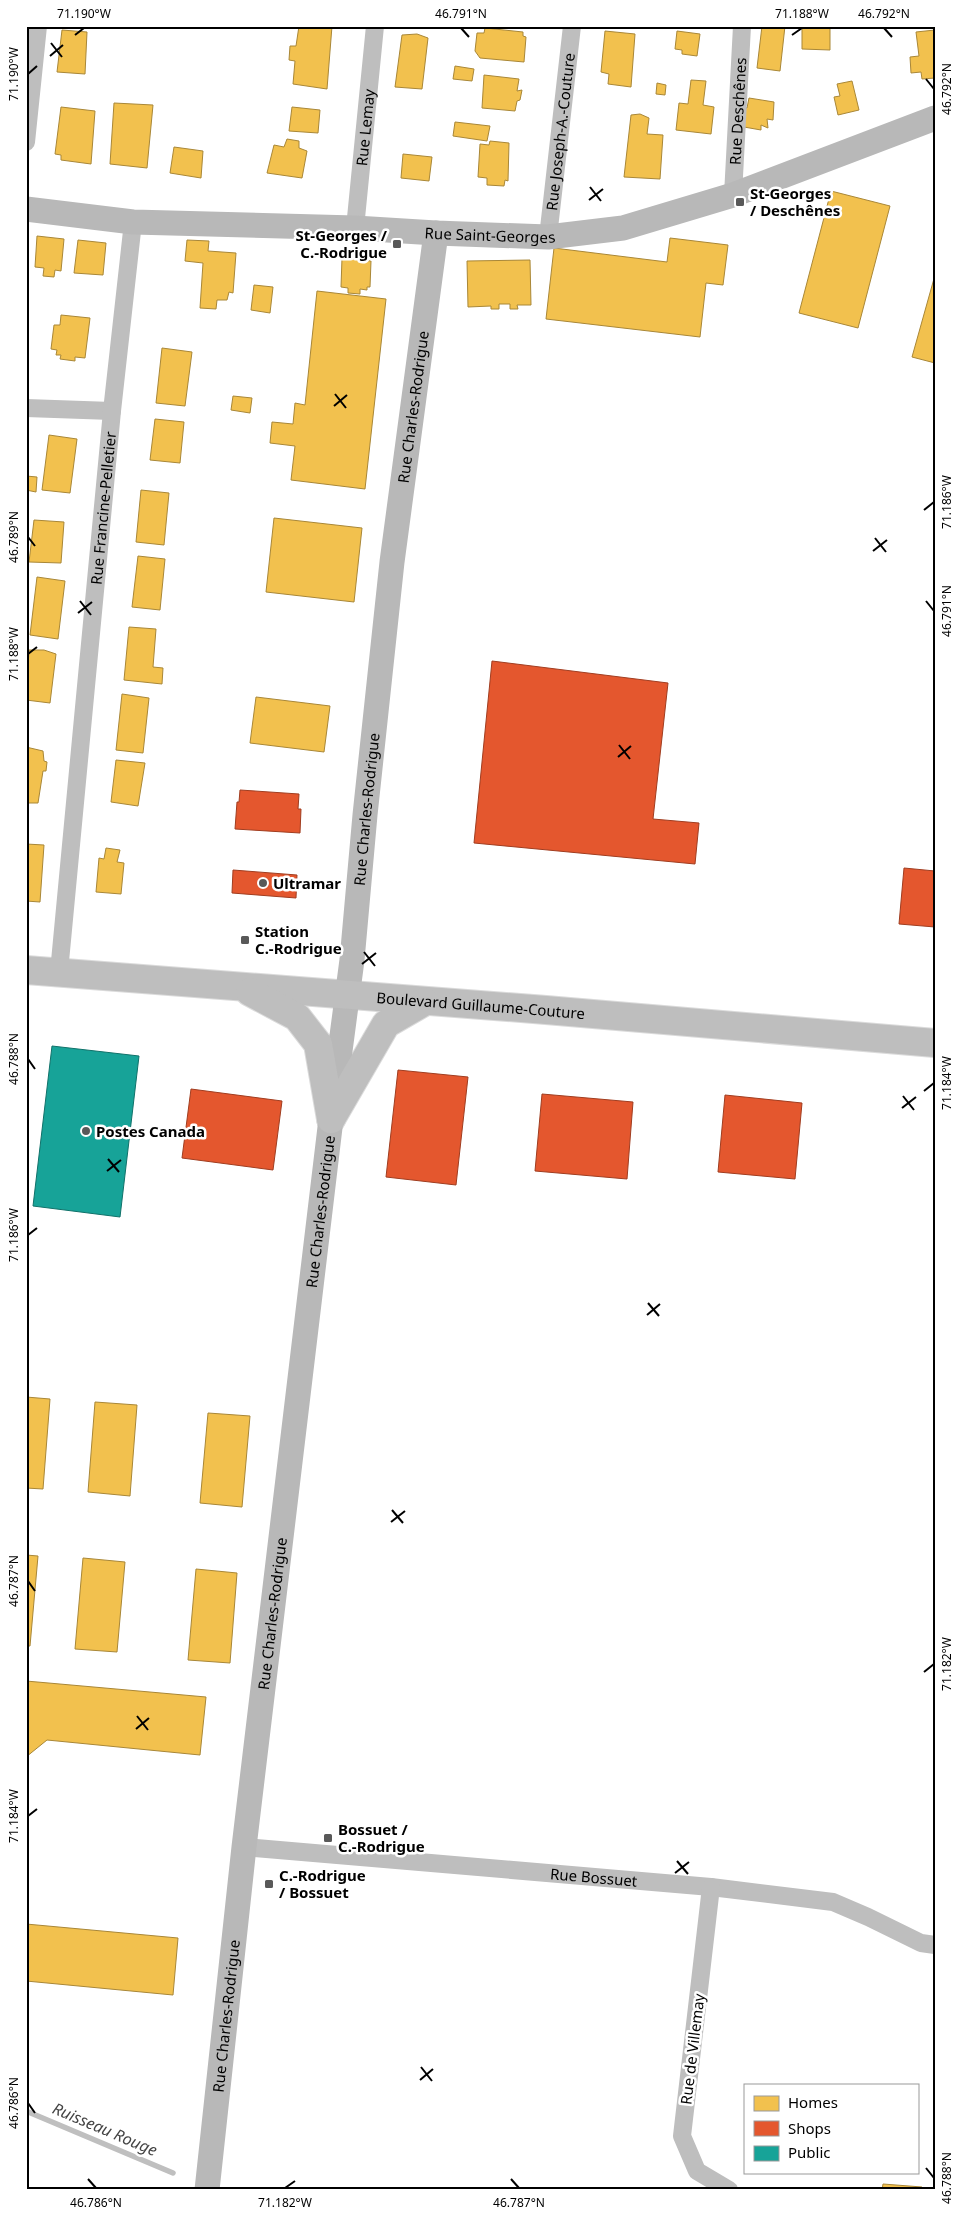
<svg xmlns="http://www.w3.org/2000/svg" width="961" height="2216" font-family="'Noto Sans',sans-serif">
<style>
.homes{fill:#f2c14e;stroke:#a98737}
.shops{fill:#e4572e;stroke:#a03d20}
.public{fill:#17a398;stroke:#10726a}
.lines{fill:none;stroke-linecap:round;stroke-linejoin:round}
.stream{stroke:#bfbfbf;stroke-width:5.5}
.primary-casing{stroke:#dbdbdb;stroke-width:30}
.street{stroke:#bebebe;stroke-width:18}
.secondary{stroke:#b8b8b8;stroke-width:25}
.primary{stroke:#bebebe;stroke-width:28}
.ticks{fill:none;stroke:#000;stroke-width:2}
.poi-dot{fill:#595959;stroke:#fff;stroke-width:2}
.labels{text-anchor:middle;dominant-baseline:central;stroke-width:5;stroke-linejoin:round;paint-order:stroke}
.street-label{font-size:15px;fill:#000;stroke:#fff}
.poi-label{font-size:15px;font-weight:bold;fill:#000;stroke:#fff;text-anchor:start}
.water-label{font-size:16px;font-style:italic;fill:#444;stroke:#fff}
.neatline{fill:none;stroke:#000;stroke-width:2}
.ticks-label{font-size:12px;text-anchor:middle;fill:#000}
</style>
<rect width="100%" height="100%" fill="#fff"/>
<!-- homes -->
<g class="homes">
<polygon points="299,26 332,26 327,89 293,84 295,61 289,60 290,46 296,46"/>
<polygon points="762,26 785,26 780,71 757,68"/>
<polygon points="802,26 830,26 830,50 802,49"/>
<polygon points="485,28 523,32 523,36 526,37 524,62 480,58 475,51 477,33 484,33"/>
<polygon points="62,30 87,32 85,74 57,72"/>
<polygon points="935,30 935,78 922,79 921,72 911,73 910,57 919,56 916,32"/>
<polygon points="605,31 635,34 631,87 608,84 609,74 601,72"/>
<polygon points="677,31 700,34 697,56 682,54 682,50 675,49"/>
<polygon points="417,34 428,38 422,89 395,87 402,35"/>
<polygon points="455,66 474,69 472,81 453,79"/>
<polygon points="484,75 519,79 517,91 522,90 520,100 517,101 515,111 482,108"/>
<polygon points="691,80 706,81 703,105 714,107 711,134 676,130 679,103 688,104"/>
<polygon points="852,81 859,110 838,115 834,97 840,96 837,84"/>
<polygon points="657,83 666,85 665,95 656,94"/>
<polygon points="749,98 774,102 773,120 767,119 768,128 761,125 761,130 744,127 742,107 747,108"/>
<polygon points="114,103 153,105 147,168 110,164"/>
<polygon points="61,107 95,111 91,164 61,160 61,155 55,154"/>
<polygon points="292,107 320,110 318,133 289,131"/>
<polygon points="640,114 649,118 647,134 663,135 660,179 624,177 631,115"/>
<polygon points="455,122 490,126 487,141 453,136"/>
<polygon points="287,139 299,141 299,148 307,151 302,178 267,173 274,145 284,147"/>
<polygon points="490,141 509,143 508,181 505,180 504,186 487,185 487,178 478,177 480,144 489,145"/>
<polygon points="174,147 203,151 201,178 170,173"/>
<polygon points="403,154 432,157 429,181 401,178"/>
<polygon points="831,191 890,206 858,328 799,313"/>
<polygon points="37,236 64,239 61,271 55,270 54,277 43,276 44,268 35,267"/>
<polygon points="670,238 728,245 723,285 706,283 700,337 546,319 554,248 667,262"/>
<polygon points="78,240 106,243 103,275 74,273"/>
<polygon points="187,240 209,241 208,251 236,253 233,293 229,292 227,300 217,300 216,309 200,308 203,263 185,261"/>
<polygon points="342,258 371,261 370,287 367,287 367,290 360,289 360,294 348,293 348,288 341,287"/>
<polygon points="530,260 531,305 517,305 518,309 510,309 510,304 499,304 499,309 491,309 491,306 468,307 467,261"/>
<polygon points="935,275 935,363 912,357"/>
<polygon points="254,285 273,287 270,313 251,310"/>
<polygon points="317,291 386,299 365,489 291,480 295,446 270,443 272,422 293,424 295,403 305,405"/>
<polygon points="61,315 90,318 85,358 75,357 75,361 60,359 61,355 56,355 57,350 51,349 54,325 60,325"/>
<polygon points="162,348 192,352 185,406 156,403"/>
<polygon points="233,396 252,398 250,413 231,410"/>
<polygon points="155,419 184,422 180,463 150,460"/>
<polygon points="49,435 77,439 70,493 42,490"/>
<polygon points="26,476 37,477 36,492 26,490"/>
<polygon points="141,490 169,493 164,545 136,542"/>
<polygon points="274,518 362,528 354,602 266,592"/>
<polygon points="34,520 64,522 61,563 29,562"/>
<polygon points="138,556 165,559 160,610 132,607"/>
<polygon points="37,577 65,581 58,639 30,635"/>
<polygon points="129,627 156,629 153,667 163,668 162,684 124,680"/>
<polygon points="29,650 44,650 56,654 50,703 26,700"/>
<polygon points="122,694 149,698 143,753 116,750"/>
<polygon points="256,697 330,706 324,752 250,743"/>
<polygon points="26,747 43,751 44,761 47,762 46,771 43,771 38,803 26,803"/>
<polygon points="116,760 145,763 138,806 111,802"/>
<polygon points="26,844 44,845 40,902 26,901"/>
<polygon points="106,848 120,850 117,862 124,863 121,894 96,892 99,858 104,859"/>
<polygon points="26,1397 50,1399 43,1489 26,1488"/>
<polygon points="95,1402 137,1405 130,1496 88,1492"/>
<polygon points="208,1413 250,1416 242,1507 200,1503"/>
<polygon points="26,1555 38,1556 30,1646 26,1646"/>
<polygon points="83,1558 125,1562 117,1652 75,1649"/>
<polygon points="196,1569 237,1573 230,1663 188,1660"/>
<polygon points="26,1681 206,1697 200,1755 47,1740 26,1757"/>
<polygon points="26,1924 178,1938 173,1995 26,1981"/>
<polygon points="883,2184 922,2187 922,2190 882,2190"/>
</g>
<!-- shops -->
<g class="shops">
<polygon points="492,661 668,683 653,819 699,823 695,864 474,843"/>
<polygon points="240,790 299,794 298,809 301,809 300,833 235,829 237,802 239,802"/>
<polygon points="904,868 935,871 935,927 899,924"/>
<polygon points="233,870 297,875 296,898 232,893"/>
<polygon points="398,1070 468,1077 456,1185 386,1177"/>
<polygon points="191,1089 282,1101 273,1170 182,1158"/>
<polygon points="542,1094 633,1102 627,1179 535,1171"/>
<polygon points="725,1095 802,1103 795,1179 718,1172"/>
</g>
<!-- public -->
<polygon class="public" points="52,1046 139,1056 120,1217 33,1206"/>
<g class="lines">
<!-- stream -->
<polyline class="stream" points="26,2111 173,2173"/>
<!-- primary casing -->
<g class="primary-casing">
<g id="primary">
<path id="s8" d="M 26,970 L 546,1010 L 935,1043"/>
<polyline points="250,992 297,1017 318,1044 331,1119"/>
<polyline points="331,1119 386,1024 424,1002"/>
</g>
</g>
<!-- street -->
<g class="street">
<polyline points="26,142 38,26"/>
<path id="s1" d="M 733,195 L 742,26"/>
<path id="s2" d="M 355,228 L 375,26"/>
<path id="s3" d="M 548,237 L 572,26"/>
<polyline points="26,408 112,411"/>
<path id="s4" d="M 59,972 L 112,411 L 133,222"/>
<path id="s5" d="M 244,1847 L 711,1887 L 833,1902 L 868,1917 L 921,1943 L 935,1945"/>
<polyline points="711,1887 682,2136 697,2171 729,2190"/>
</g>
<!-- secondary -->
<g class="secondary">
<path id="s6" d="M 26,209 L 133,222 L 355,228 L 436,233 L 548,237 L 623,228 L 733,195 L 935,118"/>
<path id="s7" d="M 207,2190 L 244,1847 L 331,1119 L 352,960 L 365,815 L 392,562 L 436,233"/>
</g>
<!-- primary -->
<use href="#primary" class="primary"/>
</g>
<!-- ticks -->
<path class="ticks" d="M 461,28 L 469,37M 884,28 L 892,37M 75,35 L 84,28M 792,35 L 802,28M 51,43 L 62,57M 50,56 L 63,45M 28,74 L 37,66M 926,79 L 934,89M 590,187 L 601,201M 589,200 L 603,189M 335,394 L 346,408M 334,406 L 347,395M 924,510 L 934,502M 28,537 L 35,546M 875,538 L 886,552M 873,551 L 887,540M 80,601 L 91,615M 926,601 L 934,611M 78,613 L 92,602M 28,654 L 37,647M 619,745 L 630,759M 618,757 L 631,746M 364,952 L 375,966M 362,964 L 376,953M 28,1059 L 35,1069M 924,1091 L 934,1083M 903,1096 L 914,1110M 902,1108 L 916,1097M 108,1159 L 119,1172M 107,1171 L 121,1160M 28,1235 L 37,1228M 648,1303 L 659,1316M 647,1315 L 660,1304M 392,1510 L 403,1523M 391,1522 L 405,1511M 28,1581 L 35,1591M 924,1672 L 934,1664M 137,1716 L 148,1730M 136,1729 L 149,1718M 28,1816 L 37,1809M 677,1861 L 688,1874M 675,1873 L 689,1862M 421,2067 L 432,2081M 420,2080 L 433,2069M 28,2103 L 35,2113M 926,2168 L 934,2178M 88,2179 L 96,2188M 511,2179 L 519,2188M 285,2188 L 295,2181"/>
<!-- markers -->
<g class="poi-dot">
<rect x="735" y="197" width="10" height="10" rx="2.5"/>
<rect x="392" y="239" width="10" height="10" rx="2.5"/>
<circle cx="263" cy="883" r="5"/>
<rect x="240" y="935" width="10" height="10" rx="2.5"/>
<circle cx="86" cy="1131" r="5"/>
<rect x="323" y="1833" width="10" height="10" rx="2.5"/>
<rect x="264" y="1879" width="10" height="10" rx="2.5"/>
</g>
<g class="labels">
<!-- street labels -->
<g class="street-label">
<text stroke="none"><textPath href="#s1" startOffset="84">Rue Deschênes</textPath></text>
<text stroke="none"><textPath href="#s2" startOffset="101">Rue Lemay</textPath></text>
<text stroke="none"><textPath href="#s3" startOffset="106">Rue Joseph-A.-Couture</textPath></text>
<text stroke="none"><textPath href="#s6" startOffset="465">Rue Saint-Georges</textPath></text>
<text stroke="none"><textPath href="#s7" startOffset="1795">Rue Charles-Rodrigue</textPath></text>
<text stroke="none"><textPath href="#s4" startOffset="466">Rue Francine-Pelletier</textPath></text>
<text stroke="none"><textPath href="#s7" startOffset="1390">Rue Charles-Rodrigue</textPath></text>
<text stroke="none"><textPath href="#s8" startOffset="456">Boulevard Guillaume-Couture</textPath></text>
<text stroke="none"><textPath href="#s7" startOffset="985">Rue Charles-Rodrigue</textPath></text>
<text stroke="none"><textPath href="#s7" startOffset="580">Rue Charles-Rodrigue</textPath></text>
<text stroke="none"><textPath href="#s5" startOffset="351">Rue Bossuet</textPath></text>
<text stroke="none"><textPath href="#s7" startOffset="175">Rue Charles-Rodrigue</textPath></text>
<text transform="translate(692 2049) rotate(-83)">Rue de Villemay</text>
</g>
<!-- poi labels -->
<g class="poi-label">
<text x="750" y="193">St-Georges<tspan x="750" dy="17">/ Deschênes</tspan></text>
<text x="387" y="235" text-anchor="end">St-Georges /<tspan x="387" dy="17">C.-Rodrigue</tspan></text>
<text x="273" y="883">Ultramar</text>
<text x="255" y="931">Station<tspan x="255" dy="17">C.-Rodrigue</tspan></text>
<text x="96" y="1131">Postes Canada</text>
<text x="338" y="1829">Bossuet /<tspan x="338" dy="17">C.-Rodrigue</tspan></text>
<text x="279" y="1875">C.-Rodrigue<tspan x="279" dy="17">/ Bossuet</tspan></text>
</g>
<!-- water labels -->
<g class="water-label">
<text transform="translate(105 2129) rotate(23)">Ruisseau Rouge</text>
</g>
</g>
<!-- border -->
<rect width="961" height="2216" fill="none" stroke="#ffffff" stroke-width="55"/>
<!-- legend -->
<rect x="744" y="2084" width="175" height="90" fill="#ffffff" stroke="#999999"/>
<rect x="754" y="2096" width="25" height="15" fill="#f2c14e" stroke="#999999"/>
<text x="788" y="2108" font-size="15" fill="#000000">Homes</text>
<rect x="754" y="2121" width="25" height="15" fill="#e4572e" stroke="#999999"/>
<text x="788" y="2134" font-size="15" fill="#000000">Shops</text>
<rect x="754" y="2146" width="25" height="15" fill="#17a398" stroke="#999999"/>
<text x="788" y="2158" font-size="15" fill="#000000">Public</text>
<rect x="28" y="28" width="906" height="2160" class="neatline"/>
<g class="ticks-label">
<text x="84" y="18">71.190°W</text>
<text x="461" y="18">46.791°N</text>
<text x="802" y="18">71.188°W</text>
<text x="884" y="18">46.792°N</text>
<text transform="translate(14 74) rotate(-90)" y="4">71.190°W</text>
<text transform="translate(947 89) rotate(-90)" y="4">46.792°N</text>
<text transform="translate(947 502) rotate(-90)" y="4">71.186°W</text>
<text transform="translate(14 537) rotate(-90)" y="4">46.789°N</text>
<text transform="translate(947 611) rotate(-90)" y="4">46.791°N</text>
<text transform="translate(14 654) rotate(-90)" y="4">71.188°W</text>
<text transform="translate(14 1059) rotate(-90)" y="4">46.788°N</text>
<text transform="translate(947 1083) rotate(-90)" y="4">71.184°W</text>
<text transform="translate(14 1235) rotate(-90)" y="4">71.186°W</text>
<text transform="translate(14 1581) rotate(-90)" y="4">46.787°N</text>
<text transform="translate(947 1664) rotate(-90)" y="4">71.182°W</text>
<text transform="translate(14 1816) rotate(-90)" y="4">71.184°W</text>
<text transform="translate(14 2103) rotate(-90)" y="4">46.786°N</text>
<text transform="translate(947 2178) rotate(-90)" y="4">46.788°N</text>
<text x="96" y="2207">46.786°N</text>
<text x="285" y="2207">71.182°W</text>
<text x="519" y="2207">46.787°N</text>
</g>
</svg>
